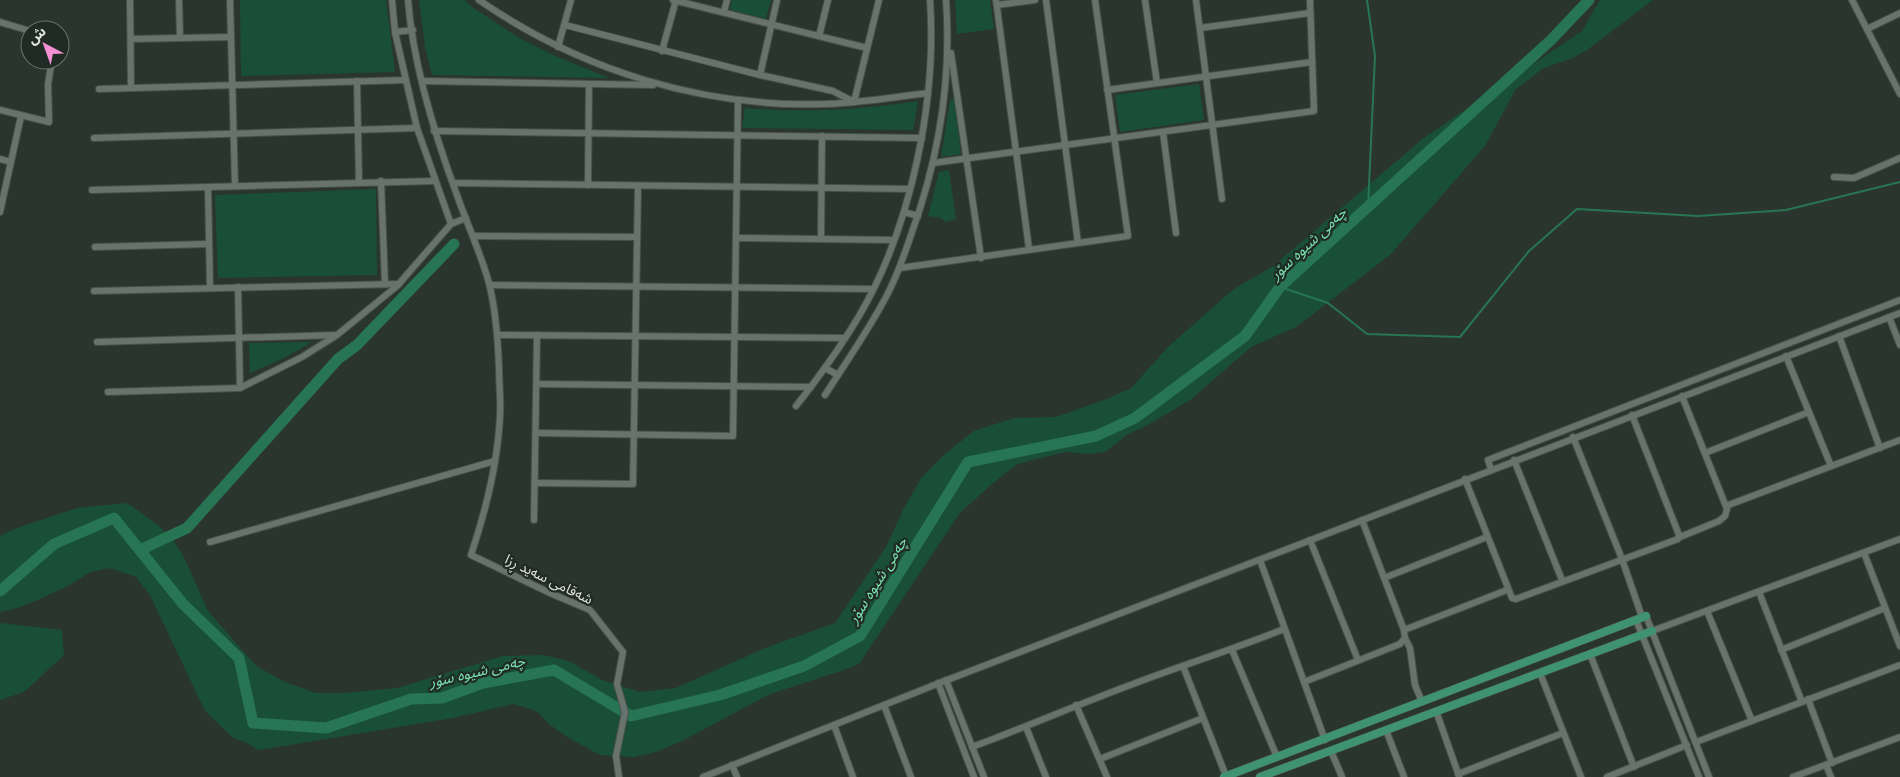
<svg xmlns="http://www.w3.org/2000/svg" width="1900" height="777" font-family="'PT Sans','Noto Sans Arabic',sans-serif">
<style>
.green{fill:#194f36}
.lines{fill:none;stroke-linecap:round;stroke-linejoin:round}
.stream{stroke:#277552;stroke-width:2}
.river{stroke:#277552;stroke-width:11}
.minor-casing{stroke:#48504b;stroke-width:8}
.major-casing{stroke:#48504b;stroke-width:9}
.minor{stroke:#68736d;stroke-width:6}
.major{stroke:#3f9370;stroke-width:8}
.labels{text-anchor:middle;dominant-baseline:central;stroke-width:4.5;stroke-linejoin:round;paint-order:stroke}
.street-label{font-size:14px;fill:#dee4e0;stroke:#212b25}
.water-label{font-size:15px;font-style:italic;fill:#7be4af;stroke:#212b25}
</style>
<rect width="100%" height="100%" fill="#2b352f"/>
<!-- green -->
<g class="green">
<polygon points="240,0 386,0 395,72 241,76"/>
<polygon points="419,0 464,0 475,9 521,39 551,54 609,78 432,75 425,47"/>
<polygon points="732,0 771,0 766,19 730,10"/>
<polygon points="955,0 990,0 994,29 957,34"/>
<polygon points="1600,0 1653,0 1587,50 1573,58 1544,68 1516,89 1485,146 1390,255 1296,327 1251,347 1190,400 1146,426 1128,434 1105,452 1088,454 1066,452 1032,460 1016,465 992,484 960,513 859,664 844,670 770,694 680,742 656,752 634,757 600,755 567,737 549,724 537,711 513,704 453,718 259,750 245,742 233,738 205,711 150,595 136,577 110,568 90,572 68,586 35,601 17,608 0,612 0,536 14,529 77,508 127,503 158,525 173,540 184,557 208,611 256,666 285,682 316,693 343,693 397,688 503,656 543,655 569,661 602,680 640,692 676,688 765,648 835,623 886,547 904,508 922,477 945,454 974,431 1014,418 1056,417 1107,399 1131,388 1169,346 1234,289 1272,267 1425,137 1582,31"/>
<polygon points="1199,84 1204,120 1120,132 1115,95"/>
<polygon points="954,98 961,154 941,157 950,101"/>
<path d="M 918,101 L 913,130 L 742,128 L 745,108 C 803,113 860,110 918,101 Z"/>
<polygon points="949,170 956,219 945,222 941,218 928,216 939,172"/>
<polygon points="376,189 377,275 218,278 215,195"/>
<polygon points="312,342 282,359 250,373 249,343"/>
<polygon points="0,623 62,630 64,655 24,692 0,700"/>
</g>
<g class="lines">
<!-- stream -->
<g class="stream">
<polyline points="1367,0 1375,56 1368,207"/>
<polyline points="1280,287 1328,303 1367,334 1460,337 1529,251 1577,209 1698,216 1786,210 1900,182"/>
</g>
<!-- river -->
<g class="river">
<polyline points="140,550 187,528 338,359 357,345 454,244"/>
<polyline points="0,591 54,544 114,518 183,604 239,658 253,723 326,728 411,699 442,698 483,683 554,670 631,716 720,695 804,666 860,636 968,462 1096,436 1135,418 1245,336 1280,287 1551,40 1589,0"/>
</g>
<!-- minor casing -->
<g class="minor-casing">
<g id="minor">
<polyline points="130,0 131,88"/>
<polyline points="179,0 180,38"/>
<polyline points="230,0 235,186"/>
<polyline points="392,0 395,32 417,128 451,224"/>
<path d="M 408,0 C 413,66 435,136 458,198 C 468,226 481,254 489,283 C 496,311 498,340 499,369 C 499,384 501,400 500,415 C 498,462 486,510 471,555 L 550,593 L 590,610 L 623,652 L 617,684 L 625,712 L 616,756 L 619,777"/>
<path d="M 479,0 C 580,70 702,108 826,104 C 860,103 894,97 928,93"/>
<polyline points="673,0 867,48"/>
<polyline points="996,0 1029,249"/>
<polyline points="1046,0 1078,243"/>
<polyline points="1145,0 1157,83"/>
<polyline points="1196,0 1222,199"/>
<polyline points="1852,0 1900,94"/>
<polyline points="997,5 1035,0"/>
<polyline points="724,12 727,0"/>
<polyline points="0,22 30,31"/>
<polyline points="565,25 760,75 833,91 854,102 879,0"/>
<polyline points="1200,28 1310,13"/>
<polyline points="1867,29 1900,13"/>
<polyline points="395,32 413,30"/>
<polyline points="819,36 828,0"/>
<polyline points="131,39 231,37"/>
<polyline points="558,47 571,0"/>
<polyline points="662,51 676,0"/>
<polyline points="951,53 981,258"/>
<polyline points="760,75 777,0"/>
<polyline points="357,81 359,182"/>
<polyline points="422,81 653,85"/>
<polyline points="99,89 406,80"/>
<polyline points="1107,90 1312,62"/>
<polyline points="0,110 49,122 48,84 52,60"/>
<polyline points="434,131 922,138"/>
<polyline points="1163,132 1176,233"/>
<polyline points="94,138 417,128"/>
<polyline points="0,159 11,162"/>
<polyline points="933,163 1314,111 1310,0"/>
<polyline points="1834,177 1854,178 1900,158"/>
<polyline points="381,181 385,284"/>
<polyline points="453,183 910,189"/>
<polyline points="588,185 589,84"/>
<polyline points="208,187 210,288"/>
<polyline points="92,190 435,181"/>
<polyline points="0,212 21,116"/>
<polyline points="904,212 918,216"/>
<polyline points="473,236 637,237"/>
<polyline points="736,238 893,240"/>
<polyline points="821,239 822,136"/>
<polyline points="95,247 209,244"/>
<polyline points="900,268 1128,236 1095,0"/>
<polyline points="490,285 872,289"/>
<polyline points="238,287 240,388"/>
<polyline points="94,291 399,284"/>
<polyline points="1889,317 1900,345"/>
<polyline points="498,335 845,338"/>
<polyline points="1839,336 1880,448"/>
<polyline points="97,342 336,335"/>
<polyline points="1786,356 1831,466"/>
<polyline points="825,368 838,375"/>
<polyline points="537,384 811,387"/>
<polyline points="108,392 240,388 302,357 337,335 397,286 451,224 466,218"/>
<path d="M 825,395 C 846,362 869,330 887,295 C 897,276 904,256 911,235 C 939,158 952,82 946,0"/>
<path d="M 796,406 C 819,377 840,348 859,316 C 911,228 937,101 930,0"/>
<polyline points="536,433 733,436 738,100"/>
<polyline points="1573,437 1622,559 1642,617"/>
<polyline points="1705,453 1809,412"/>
<polyline points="1514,460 1562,580"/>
<polyline points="1491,469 1488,460 1900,300"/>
<polyline points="1465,479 1512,598 1516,599 1678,539 1679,535 1632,415"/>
<polyline points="535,483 633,484 638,186"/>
<polyline points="1726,506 1900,440"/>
<polyline points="534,520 537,335"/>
<polyline points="1680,537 1719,521 1725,516 1727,509 1682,396"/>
<polyline points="1310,540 1358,660"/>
<polyline points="210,542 495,461"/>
<polyline points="1864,553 1900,646"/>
<polyline points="1260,560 1325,740"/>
<polyline points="1384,578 1487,537"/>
<polyline points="1759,592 1802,702"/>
<polyline points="1707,611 1752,721"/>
<polyline points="1646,616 1709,777"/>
<polyline points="1636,620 1699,777"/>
<polyline points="1404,630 1507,590"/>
<polyline points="1652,631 1900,539"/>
<polyline points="1405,638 1410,648 1415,685 1422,702"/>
<polyline points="1232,650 1277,757"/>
<polyline points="1781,650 1885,608"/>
<polyline points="1590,654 1634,767"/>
<polyline points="1183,666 1226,776"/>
<polyline points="1540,673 1581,777"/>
<polyline points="946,680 984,777"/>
<polyline points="1304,682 1400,644 1405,638 1404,630 1362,520"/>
<polyline points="938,683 974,777"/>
<polyline points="1808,699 1832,763"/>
<polyline points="884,705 911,777"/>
<polyline points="1076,705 1107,777"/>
<polyline points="1436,711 1459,776"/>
<polyline points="834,725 853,777"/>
<polyline points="1026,727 1046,777"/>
<polyline points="1386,730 1404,777"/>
<polyline points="1696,742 1900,665"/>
<path d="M 972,747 C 1026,727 1079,704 1133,684 C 1183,665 1234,649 1284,629"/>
<polyline points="1331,751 1342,777"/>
<polyline points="1100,759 1203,718"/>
<polyline points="732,765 737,777"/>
<polyline points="1826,765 1831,777"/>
<polyline points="1458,774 1563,733"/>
<polyline points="703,777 942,682 1900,313"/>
<polyline points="1607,777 1687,745"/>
<polyline points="1793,777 1900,737"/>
</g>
</g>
<!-- major casing -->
<g class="major-casing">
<g id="major">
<polyline points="1224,777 1646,616"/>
<polyline points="1260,777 1652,631"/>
</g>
</g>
<!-- minor -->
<use href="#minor" class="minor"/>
<!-- major -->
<use href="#major" class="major"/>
</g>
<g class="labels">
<!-- street labels -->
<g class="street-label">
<text transform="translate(549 579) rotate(26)">شەقامی سەید ڕزا</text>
</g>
<!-- water labels -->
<g class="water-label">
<text transform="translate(1308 243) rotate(-43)">چەمی شیوە سۆر</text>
<text transform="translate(877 580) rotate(-58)">چەمی شیوە سۆر</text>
<text transform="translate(477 671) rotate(-13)">چەمی شیوە سۆر</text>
</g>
</g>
<!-- north arrow -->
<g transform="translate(45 45) rotate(319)"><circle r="24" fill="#212b25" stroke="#6d7570"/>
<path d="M0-4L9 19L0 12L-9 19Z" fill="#f491d4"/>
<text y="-8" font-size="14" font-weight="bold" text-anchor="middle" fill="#dee4e0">ش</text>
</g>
</svg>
